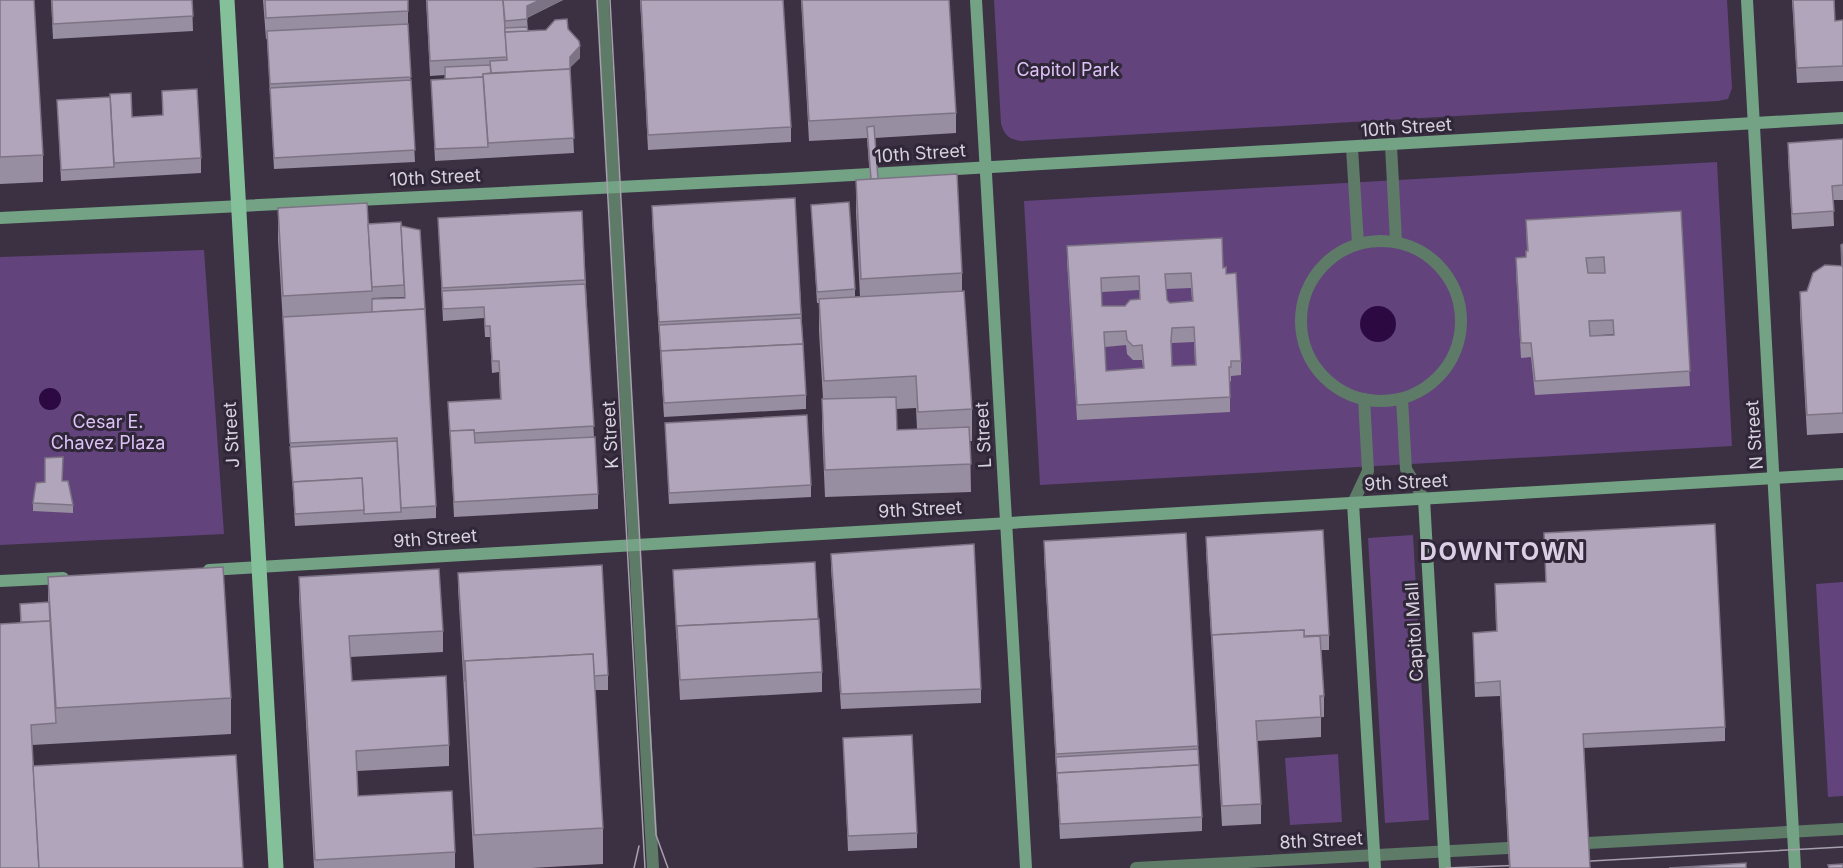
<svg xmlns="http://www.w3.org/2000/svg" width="1843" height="868" font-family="Inter,sans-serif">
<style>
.green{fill:#63437c}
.water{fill:#2c0941}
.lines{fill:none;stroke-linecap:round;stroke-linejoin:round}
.street{stroke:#5e7b68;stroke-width:12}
.secondary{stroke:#74a284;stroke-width:12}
.primary{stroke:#84c099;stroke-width:15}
.tram{stroke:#a7a0ad;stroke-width:1.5}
.wall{fill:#988ea2;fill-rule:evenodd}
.shaded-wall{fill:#7c7484}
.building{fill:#b1a5bc;stroke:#7c7484;stroke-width:1.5;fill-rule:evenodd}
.labels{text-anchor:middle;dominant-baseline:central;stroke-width:6;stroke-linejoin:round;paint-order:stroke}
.park-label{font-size:18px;fill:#dfc3f8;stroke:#302739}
.street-label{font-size:18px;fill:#d8d2dd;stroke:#302739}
.district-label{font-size:24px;font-weight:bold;letter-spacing:1.5px;fill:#dbcfe6;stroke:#302739}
</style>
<rect width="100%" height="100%" fill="#3b3143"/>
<!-- green -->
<g class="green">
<path d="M 994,0 L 1727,0 L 1732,88 L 1728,99 L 1718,101 L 1021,141 C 1009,139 1005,136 1001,124 Z"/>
<polygon points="1717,162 1732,446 1040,485 1024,201"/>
<polygon points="204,250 224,534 0,545 0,257"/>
<polygon points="1413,535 1429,820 1385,823 1368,538"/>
<polygon points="1843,582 1843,796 1828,797 1816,584"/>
<polygon points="1338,754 1342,822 1290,825 1285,758"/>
</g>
<!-- water -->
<g class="water">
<circle cx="1378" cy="324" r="18"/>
<circle cx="50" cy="399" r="11"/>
</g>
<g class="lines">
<!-- street -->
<g class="street">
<polyline points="603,0 653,868"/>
<polyline points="1391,146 1396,241"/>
<polyline points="1352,148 1358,244"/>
<circle cx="1381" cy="321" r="80"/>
<polyline points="1402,399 1406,469 1424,499"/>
<polyline points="1353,503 1368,471 1364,399"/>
<polyline points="1588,843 1843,829"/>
<polyline points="1136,868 1508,848"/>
</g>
<!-- secondary -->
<g class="secondary">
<polyline points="976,0 1026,868"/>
<polyline points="1747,0 1795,868"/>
<polyline points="0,218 800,178 1843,118"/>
<polyline points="1424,499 1445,868"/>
<polyline points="1353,503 1375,868"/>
<polyline points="209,570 1843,474"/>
<polyline points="0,581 63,578"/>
</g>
<!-- primary -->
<polyline class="primary" points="227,0 276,868"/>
<!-- tram -->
<g class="tram">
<polyline points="597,0 645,868"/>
<polyline points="610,0 656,835 668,868"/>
<polyline points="1573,862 1843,847"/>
<polyline points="634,868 639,846"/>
<polyline points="1446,868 1526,865"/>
</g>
</g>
<!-- wall -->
<g class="wall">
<polygon points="0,0 43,155 43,182 0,184"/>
<polygon points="51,0 192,0 193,31 53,39"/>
<polygon points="263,0 408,0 408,31 415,162 274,169 267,39 266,39"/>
<polygon points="426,0 563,0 527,18 528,31 568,29 580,58 570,67 574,153 435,161 431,80 445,79 445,75 430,76"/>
<polygon points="640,0 783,0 791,127 791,142 648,150"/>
<path d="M 801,0 L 949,0 L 956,113 L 956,133 L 875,138 L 878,179 L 962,273 L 962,291 L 972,409 L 972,441 L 970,441 L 971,492 L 825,497 L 822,427 L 822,399 L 823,399 L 819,331 L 819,303 L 817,303 L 811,205 L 855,289 L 855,297 L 860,297 L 856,212 L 856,180 L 870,179 L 867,138 L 809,141 ZM 916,408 L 917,429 L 897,430 L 896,409 Z"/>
<polygon points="1792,0 1834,0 1835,21 1843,20 1843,81 1797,83"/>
<polygon points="162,91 201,158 201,173 61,181 57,100 132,117 162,115"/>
<polygon points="1843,139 1843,200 1833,200 1834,226 1792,229 1788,157 1788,143"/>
<polygon points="795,198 806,395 806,409 664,417 652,221 652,206"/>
<path d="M 278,208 L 368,224 L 401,222 L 436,506 L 436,518 L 295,526 L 278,240 ZM 404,297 L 404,298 L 372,299 L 372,298 Z"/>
<polygon points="582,211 594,437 598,494 598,509 454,517 448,402 500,399 499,372 492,373 490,337 485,337 484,318 443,321 438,218"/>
<path d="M 1681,211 L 1690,386 L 1535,395 L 1531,357 L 1521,358 L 1516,272 L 1516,258 L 1526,257 L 1527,251 L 1526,220 ZM 1613,334 L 1613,335 L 1590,336 Z"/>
<polygon points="1843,244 1843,433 1807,435 1800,313 1800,292 1807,291 1841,266"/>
<path d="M 1067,246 L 1223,268 L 1226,274 L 1241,361 L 1241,375 L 1231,376 L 1231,381 L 1230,382 L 1230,412 L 1077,420 L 1067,261 ZM 1191,288 L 1192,301 L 1170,303 L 1167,300 L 1166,289 ZM 1139,290 L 1139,299 L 1125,306 L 1102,306 L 1102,292 ZM 1194,342 L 1195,365 L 1172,366 L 1171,352 L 1172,343 ZM 1126,345 L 1127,354 L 1133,360 L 1142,360 L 1143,368 L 1106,371 L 1105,347 Z"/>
<polygon points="665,423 811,485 811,497 669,504"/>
<polygon points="63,481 73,505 73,513 33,511 33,503"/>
<polygon points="1186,533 1202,817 1202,831 1060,839 1044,556 1044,541"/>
<polygon points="1544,533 1725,727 1725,741 1584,748 1590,868 1509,868 1500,696 1475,697 1473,633 1496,631 1495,584 1546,582"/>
<polygon points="1206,537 1329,635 1329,650 1321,650 1324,696 1324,717 1321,717 1321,737 1257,741 1261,804 1261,824 1222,826 1206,551"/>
<polygon points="831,554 981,689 981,703 841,709 831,568"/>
<polygon points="458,573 608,675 608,690 595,690 603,828 603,864 531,868 474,868 458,587"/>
<polygon points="48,577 231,698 231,734 32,745 33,766 0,868 20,622 20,604 48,602"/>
<polygon points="299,577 443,631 443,652 350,657 352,681 449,745 449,766 357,771 358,796 455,852 455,868 314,868 299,597"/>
<polygon points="673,577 818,619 822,672 822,692 680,700"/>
<polygon points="843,738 917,833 917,848 848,851"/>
</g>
<!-- shaded-wall -->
<g class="shaded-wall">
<polygon points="540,0 563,0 527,18 527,6"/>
<polygon points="580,46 580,58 570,68 570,57"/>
<polygon points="1172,328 1172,343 1171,356 1171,341"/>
</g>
<!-- building -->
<g class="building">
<polygon points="0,0 34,0 43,155 0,157"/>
<polygon points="52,0 192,0 193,16 53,24"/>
<polygon points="265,0 408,0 408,11 266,18"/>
<polygon points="427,0 503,0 507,57 430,61"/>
<polygon points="503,0 540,0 527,6 527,19 505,21"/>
<polygon points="641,0 783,0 791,127 648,135"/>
<polygon points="802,0 949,0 956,113 809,121"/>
<polygon points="1793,0 1834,0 1835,21 1843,20 1843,66 1797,68"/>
<polygon points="567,19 568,29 579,41 580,46 570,57 570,69 491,73 490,61 507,60 505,32 546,30 555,20"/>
<polygon points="408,24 411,77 270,84 267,31"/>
<polygon points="527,27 528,31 505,32 505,28"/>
<polygon points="490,65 491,73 483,74 483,77 445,79 445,67"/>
<polygon points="570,69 574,138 488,143 483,74"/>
<polygon points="483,77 488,147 435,149 431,80"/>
<polygon points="411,80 415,150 274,158 270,88"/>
<polygon points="197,89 201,158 114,163 110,94 131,93 132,117 163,115 162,91"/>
<polygon points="110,97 114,167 61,170 57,100"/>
<polygon points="874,126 878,179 871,179 867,127"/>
<polygon points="1843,139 1843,185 1832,186 1834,211 1792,214 1788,143"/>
<polygon points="957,174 962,273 861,279 856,180"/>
<polygon points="795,198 801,314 659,322 652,206"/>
<polygon points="849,202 855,289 817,292 811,205"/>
<polygon points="367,203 372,291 283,296 278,208"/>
<polygon points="582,211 585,280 442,288 438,218"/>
<path d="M 1681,211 L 1690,371 L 1535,381 L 1531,343 L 1521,343 L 1516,258 L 1526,257 L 1526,251 L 1528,251 L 1526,220 ZM 1604,257 L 1605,273 L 1588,273 L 1586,258 ZM 1613,320 L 1614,335 L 1590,336 L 1589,321 Z"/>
<polygon points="401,222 404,285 372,287 368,224"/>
<polygon points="401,226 420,230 425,309 372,312 372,299 405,298"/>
<path d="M 1222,238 L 1223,268 L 1226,267 L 1226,274 L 1236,273 L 1241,361 L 1231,361 L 1231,367 L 1229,367 L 1230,397 L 1077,405 L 1067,246 ZM 1191,273 L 1193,301 L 1170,303 L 1167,300 L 1165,274 ZM 1139,276 L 1140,299 L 1130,300 L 1125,306 L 1102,306 L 1101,278 ZM 1194,327 L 1196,365 L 1172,366 L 1171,341 L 1172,328 ZM 1126,331 L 1127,340 L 1133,346 L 1142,345 L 1144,368 L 1106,371 L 1104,332 Z"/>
<polygon points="1843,244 1843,413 1807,415 1800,292 1807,291 1813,273 1825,265 1842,266 1841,245"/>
<polygon points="585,284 594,426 474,433 474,430 450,431 450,434 448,402 501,399 499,361 492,361 490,326 485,326 484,307 443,309 442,291"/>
<polygon points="964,291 972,409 918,412 916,376 824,381 819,299"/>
<polygon points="425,309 436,506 401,508 397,438 290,443 283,317"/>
<polygon points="801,318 803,344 661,351 661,355 659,325"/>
<polygon points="803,344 806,395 664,403 661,351"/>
<polygon points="896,397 897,430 969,427 971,464 825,470 822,399"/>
<polygon points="807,415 811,485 669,493 665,423"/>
<polygon points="474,430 475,443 595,437 598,494 454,502 450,431"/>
<polygon points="397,441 401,512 364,514 362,478 293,482 293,486 290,447"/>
<polygon points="63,457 62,481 68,481 73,505 33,503 36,483 45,482 45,458"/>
<polygon points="362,478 364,510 295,514 293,482"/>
<polygon points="1715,524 1725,727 1583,734 1590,868 1510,868 1500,681 1475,683 1473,633 1497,631 1495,584 1546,582 1544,533"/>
<polygon points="1323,530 1329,635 1304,636 1304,630 1212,635 1212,641 1206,537"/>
<polygon points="1186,533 1198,746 1056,754 1044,541"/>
<polygon points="974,544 981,689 841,694 831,554"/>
<polygon points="815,562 818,619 677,626 677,639 673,570"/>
<polygon points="602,565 608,675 594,676 593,654 465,661 465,682 458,573"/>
<polygon points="223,567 231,698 56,708 48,577"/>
<polygon points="439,569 443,631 349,636 352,681 446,676 449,745 356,751 358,796 452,791 455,852 315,860 299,577"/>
<polygon points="49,602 50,621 21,622 20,604"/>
<polygon points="819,619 822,672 680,680 677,626"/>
<polygon points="50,621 56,723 31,725 39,868 0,868 0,624"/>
<polygon points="1304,630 1304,637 1320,636 1324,696 1320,696 1321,717 1256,721 1261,804 1222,806 1212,635"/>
<polygon points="593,654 603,828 474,835 465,661"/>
<polygon points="912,735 917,833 848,836 843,738"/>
<polygon points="1198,749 1199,765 1057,773 1057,776 1056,757"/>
<polygon points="236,755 243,868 39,868 33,766"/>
<polygon points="1199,765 1202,817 1060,824 1057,773"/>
<polygon points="1746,863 1746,868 1669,868"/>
<polygon points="1843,864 1843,868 1829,868 1828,865"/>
</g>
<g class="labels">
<!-- park labels -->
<g class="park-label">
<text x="1068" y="69">Capitol Park</text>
<text x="108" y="421">Cesar E.<tspan x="108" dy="21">Chavez Plaza</tspan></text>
</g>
<!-- street labels -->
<g class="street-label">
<text transform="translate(1406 127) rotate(-4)">10th Street</text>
<text transform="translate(920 153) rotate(-4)">10th Street</text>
<text transform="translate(435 177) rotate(-3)">10th Street</text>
<text transform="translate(231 435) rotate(-93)">J Street</text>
<text transform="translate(610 435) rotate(-93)">K Street</text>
<text transform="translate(983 435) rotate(-93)">L Street</text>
<text transform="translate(1754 435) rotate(-94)">N Street</text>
<text transform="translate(1406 482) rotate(-3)">9th Street</text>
<text transform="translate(920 509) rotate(-3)">9th Street</text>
<text transform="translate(435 538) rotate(-4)">9th Street</text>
<text transform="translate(1414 632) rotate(-93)">Capitol Mall</text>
<text transform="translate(1321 840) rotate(-3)">8th Street</text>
</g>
<!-- district labels -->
<g class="district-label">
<text x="1503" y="551">DOWNTOWN</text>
</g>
</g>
</svg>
